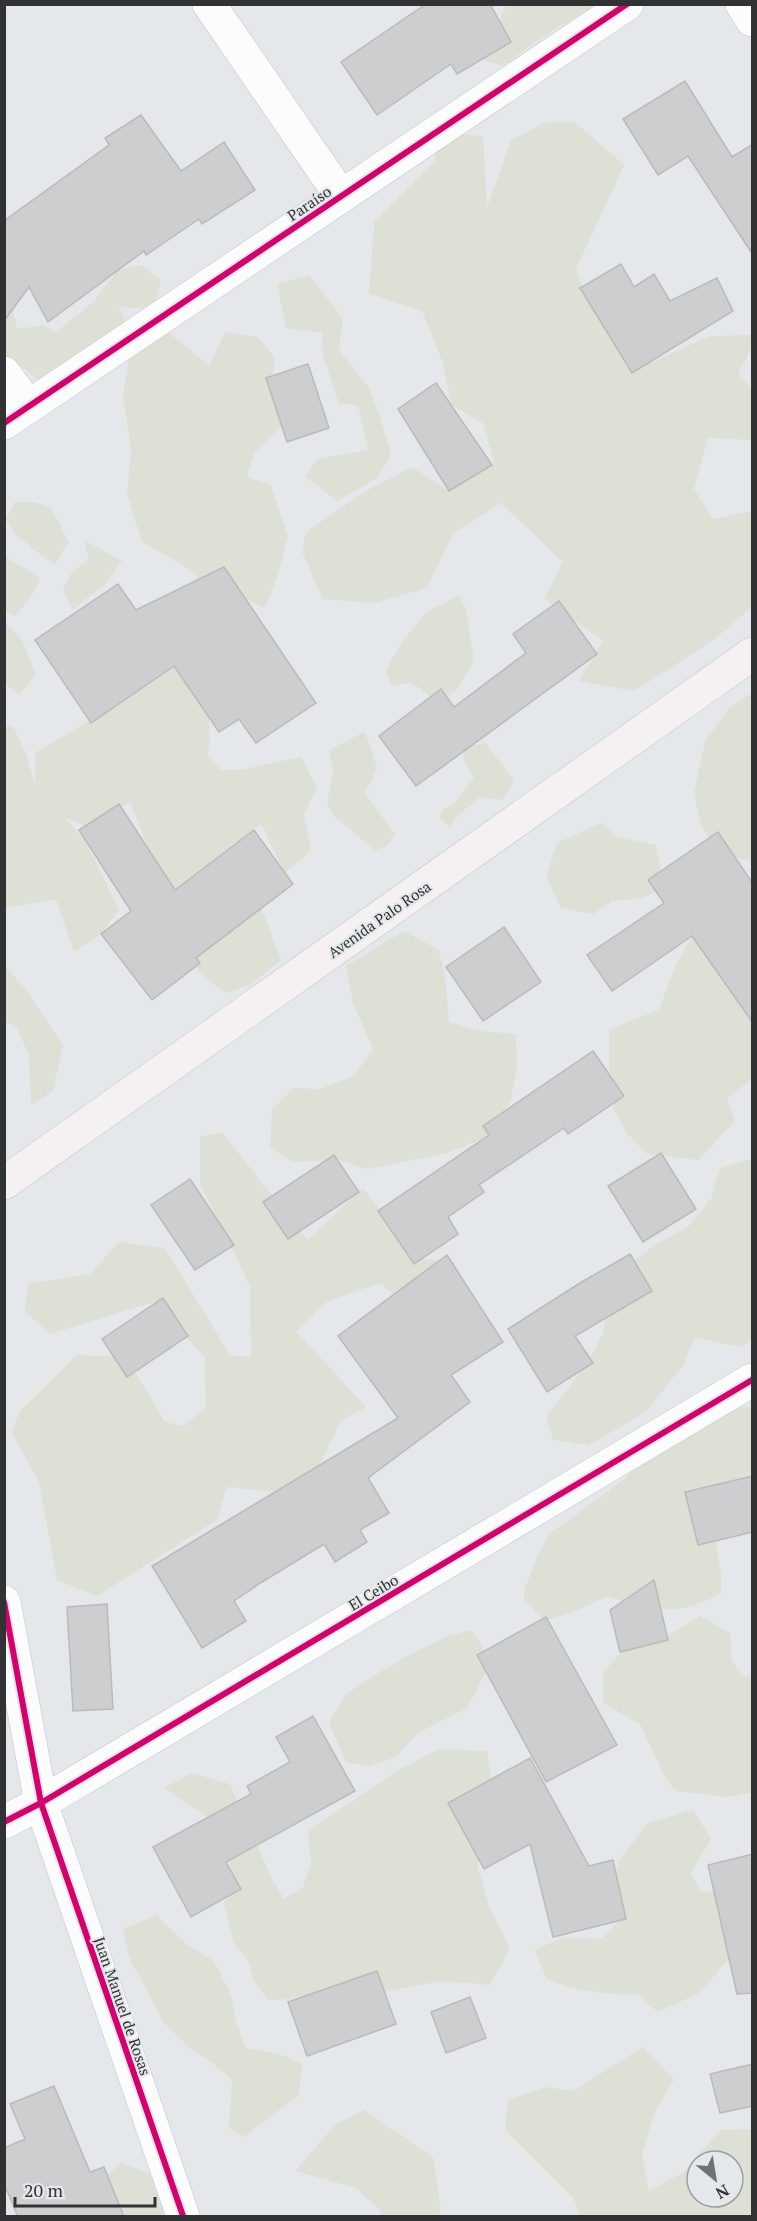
<svg xmlns="http://www.w3.org/2000/svg" width="757" height="2221" font-family="'PT Serif',serif">
<style>
.green{fill:#dce0d5;fill-rule:evenodd}
.building{fill:#cdcecf;stroke:#bababa;stroke-width:1.5}
.lines{fill:none;stroke-linecap:round;stroke-linejoin:round}
.minor-casing{stroke:#c2c5c6;stroke-width:34}
.major-casing{stroke:#c4c6c7;stroke-width:34}
.minor{stroke:#fbfcfc;stroke-width:33}
.major{stroke:#f5f1f2;stroke-width:33}
.cycleway-casing{stroke:#e4e8eb;stroke-width:10}
.cycleway{stroke:#d6006c;stroke-width:6}
.labels{text-anchor:middle;dominant-baseline:central;stroke-width:4.5;stroke-linejoin:round;paint-order:stroke}
.street-label{font-size:15px;fill:#303233;stroke:#e4e8eb}
</style>
<rect width="100%" height="100%" fill="#e5e8ea"/>
<!-- green -->
<g class="green">
<polygon points="506,5 637,5 627,14 586,11 550,32 502,66 475,57 494,36"/>
<polygon points="575,122 624,165 576,269 587,299 652,362 710,336 752,335 752,347 738,373 752,389 752,440 708,438 694,489 713,519 752,511 752,607 711,642 634,691 579,681 603,641 544,598 563,562 501,503 453,534 427,588 375,603 323,599 302,552 306,532 364,492 412,467 449,491 494,464 483,423 451,405 443,363 422,311 369,294 374,222 435,161 435,133 483,136 487,208 511,140 544,123"/>
<polygon points="141,265 161,280 153,309 119,307 126,321 43,384 25,369 5,358 4,307 11,304 17,329 44,325 55,333 93,302 118,270"/>
<polygon points="309,275 343,319 339,350 369,388 380,416 391,454 377,478 337,501 305,476 318,459 368,450 358,405 339,404 323,355 322,333 286,328 277,284"/>
<polygon points="168,332 209,366 225,332 258,337 275,358 270,390 287,420 254,454 247,477 270,484 288,537 278,574 265,608 200,579 183,565 142,542 127,494 131,448 123,395 133,336"/>
<polygon points="15,502 35,502 51,508 69,543 54,565 16,535 5,519"/>
<polygon points="84,540 122,561 105,584 72,610 63,589 72,572 89,559"/>
<polygon points="4,554 7,558 40,578 31,597 15,616 5,611"/>
<polygon points="459,595 466,610 474,661 456,691 437,701 411,682 393,686 385,672 403,640 427,612"/>
<polygon points="148,619 209,718 210,741 208,754 221,770 240,770 301,757 317,787 304,815 311,851 285,873 261,824 198,872 238,925 261,907 281,960 252,984 225,993 198,971 196,958 149,898 132,910 110,879 150,852 130,802 86,826 64,818 84,838 119,910 101,934 74,952 56,899 7,908 5,914 5,726 13,726 27,756 35,785 35,753 126,699"/>
<polygon points="4,621 22,640 36,675 19,695 5,684"/>
<polygon points="752,693 752,862 718,853 700,822 694,792 705,742 729,708"/>
<polygon points="364,732 371,747 377,769 365,793 395,835 385,847 375,850 335,817 327,804 333,772 329,750"/>
<polygon points="486,743 514,781 502,800 480,797 458,815 450,827 440,818 442,811 454,803 474,778 464,760 463,747"/>
<polygon points="601,823 617,837 656,845 664,886 644,898 612,901 593,914 561,908 546,876 557,843"/>
<polygon points="702,920 752,1003 752,1079 727,1098 735,1121 698,1160 647,1154 627,1133 614,1110 609,1069 609,1029 659,1010 675,966"/>
<polygon points="404,931 439,950 446,982 449,1022 480,1031 516,1034 517,1067 511,1100 492,1135 448,1153 368,1169 338,1160 292,1162 270,1147 272,1110 294,1088 320,1089 354,1076 373,1049 353,1003 346,966"/>
<polygon points="4,965 27,991 63,1045 53,1091 31,1105 29,1055 16,1026 5,1022"/>
<polygon points="222,1132 307,1240 363,1188 417,1258 455,1263 452,1293 430,1325 380,1283 328,1301 296,1331 366,1407 340,1422 305,1495 227,1487 217,1520 97,1596 57,1580 39,1482 12,1433 19,1412 77,1355 126,1357 165,1422 183,1426 206,1408 205,1358 154,1302 50,1334 25,1312 28,1284 90,1274 119,1242 165,1248 230,1355 251,1357 250,1286 200,1184 200,1137"/>
<polygon points="751,1159 752,1159 752,1340 742,1347 695,1338 683,1365 646,1412 589,1445 553,1440 546,1417 586,1365 603,1334 607,1308 620,1272 656,1244 688,1227 711,1199 720,1168"/>
<path d="M 752,1406 L 752,1512 L 715,1537 L 721,1574 L 721,1593 C 678,1618 653,1610 608,1596 L 571,1613 L 544,1621 L 524,1599 L 525,1589 L 538,1554 L 551,1533 L 626,1478 L 651,1450 L 727,1410 Z"/>
<polygon points="700,1616 730,1633 732,1661 744,1676 752,1675 752,1793 725,1797 677,1791 666,1779 640,1724 603,1703 603,1673 628,1644 669,1635"/>
<polygon points="471,1630 483,1647 486,1672 467,1708 418,1733 395,1757 370,1766 346,1762 329,1723 345,1695 375,1675 405,1657 448,1636"/>
<polygon points="439,1749 487,1751 492,1786 479,1818 478,1867 490,1909 510,1948 490,1985 440,1981 379,1993 318,1994 296,1997 291,1999 268,2000 254,1981 248,1961 234,1943 224,1903 235,1880 224,1845 207,1817 164,1788 192,1773 230,1784 272,1879 284,1899 303,1887 311,1863 308,1830 399,1770"/>
<path d="M 693,1810 L 711,1839 L 691,1873 L 701,1893 L 752,1882 L 752,1946 L 725,1963 L 699,1993 L 658,2012 L 637,1994 C 603,1995 579,1991 547,1980 L 535,1950 L 561,1938 L 602,1939 L 617,1923 L 613,1891 L 619,1860 L 648,1823 Z"/>
<polygon points="156,1915 186,1944 214,1961 231,1995 236,2021 246,2048 282,2055 302,2064 299,2095 244,2137 229,2128 232,2080 214,2064 192,2050 164,2023 129,1957 123,1929"/>
<path d="M 643,2047 L 674,2080 L 655,2111 L 642,2155 L 649,2191 L 684,2172 L 720,2130 L 752,2129 L 752,2216 L 580,2216 L 574,2199 L 505,2130 L 508,2100 L 545,2087 L 573,2091 ZM 697,2161 L 733,2161 L 733,2197 L 697,2197 Z"/>
<polygon points="364,2110 433,2157 441,2210 439,2216 380,2216 380,2210 356,2188 295,2171 335,2125"/>
<polygon points="121,2162 153,2175 169,2216 116,2216 106,2177"/>
</g>
<!-- building -->
<g class="building">
<polygon points="426,4 490,4 511,42 457,74 451,64 377,115 341,62"/>
<polygon points="685,81 732,157 753,144 753,255 688,156 658,175 623,119"/>
<polygon points="141,115 181,171 224,142 255,190 202,224 199,219 146,255 144,251 48,322 29,287 4,321 4,221 109,145 105,138"/>
<polygon points="621,264 634,287 654,274 670,301 717,278 733,311 632,373 580,288"/>
<polygon points="308,364 329,428 287,442 266,378"/>
<polygon points="436,383 492,465 449,491 398,409"/>
<polygon points="224,567 316,703 256,743 239,719 219,732 174,666 91,723 35,640 118,584 136,610"/>
<polygon points="559,601 597,654 416,786 379,736 441,689 454,707 526,653 513,634"/>
<polygon points="119,804 175,890 254,830 293,884 196,958 200,963 152,1000 101,934 131,911 79,830"/>
<polygon points="718,832 753,884 753,1023 692,936 612,991 587,955 664,903 648,880"/>
<polygon points="504,927 541,982 483,1021 446,967"/>
<polygon points="593,1051 624,1096 568,1134 564,1128 479,1185 484,1192 448,1217 458,1234 414,1264 378,1211 489,1135 483,1126"/>
<polygon points="661,1153 696,1209 643,1242 608,1186"/>
<polygon points="334,1155 359,1192 288,1239 263,1202"/>
<polygon points="190,1179 234,1245 195,1270 151,1205"/>
<polygon points="630,1254 652,1291 575,1336 593,1363 547,1392 508,1329 580,1283"/>
<polygon points="447,1255 503,1342 451,1375 470,1402 368,1478 389,1513 360,1530 367,1542 335,1562 324,1544 262,1582 234,1601 246,1621 202,1648 152,1566 398,1418 338,1336"/>
<polygon points="163,1298 188,1336 127,1377 102,1339"/>
<polygon points="753,1476 753,1532 698,1545 685,1492"/>
<polygon points="654,1580 668,1640 620,1652 610,1610"/>
<polygon points="107,1604 113,1709 73,1711 67,1607"/>
<polygon points="546,1617 617,1745 546,1782 477,1655"/>
<polygon points="313,1716 355,1791 226,1862 241,1889 191,1917 153,1847 251,1794 247,1786 290,1762 276,1737"/>
<polygon points="530,1758 589,1866 613,1860 626,1919 553,1937 530,1844 484,1869 448,1803"/>
<polygon points="753,1854 753,1993 737,1994 708,1865"/>
<polygon points="377,1971 396,2024 307,2056 288,2002"/>
<polygon points="470,1997 486,2038 446,2053 431,2012"/>
<polygon points="753,2064 753,2106 720,2113 710,2074"/>
<polygon points="54,2086 90,2172 104,2167 124,2217 18,2217 4,2183 4,2148 25,2139 10,2104"/>
</g>
<g class="lines">
<!-- minor casing -->
<g class="minor-casing">
<g id="minor">
<polyline points="209,4 341,196"/>
<polyline points="742,4 752,20"/>
<polyline points="4,373 28,406"/>
<polyline points="4,423 627,4"/>
<polyline points="4,1602 41,1803 183,2216"/>
<polyline points="4,1822 41,1803 752,1380"/>
</g>
</g>
<!-- major casing -->
<g class="major-casing">
<polyline id="major" points="4,1183 752,654"/>
</g>
<!-- minor -->
<use href="#minor" class="minor"/>
<!-- major -->
<use href="#major" class="major"/>
<!-- cycleway casing -->
<g class="cycleway-casing">
<g id="cycleway">
<polyline points="4,423 627,4"/>
<polyline points="4,1602 41,1803 183,2216"/>
<polyline points="4,1822 41,1803 752,1380"/>
</g>
</g>
<!-- cycleway -->
<use href="#cycleway" class="cycleway"/>
</g>
<g class="labels">
<!-- street labels -->
<g class="street-label">
<text transform="translate(309 203) rotate(-34)">Paraíso</text>
<text transform="translate(379 919) rotate(-35)">Avenida Palo Rosa</text>
<text transform="translate(373 1592) rotate(-31)">El Ceibo</text>
<text transform="translate(123 2006) rotate(71)">Juan Manuel de Rosas</text>
</g>
</g>
<!-- border -->
<rect width="757" height="2221" fill="none" stroke="#303233" stroke-width="12"/>
<!-- north arrow -->
<g transform="translate(715 2179) rotate(150)"><circle r="28" fill="#e4e8eb" stroke="#9c9fa1" stroke-width="1.5"/>
<path d="M0-4.5L10 22L0 15L-10 22Z" fill="#6f7273"/>
<text y="-9" font-size="16" font-weight="bold" text-anchor="middle" fill="#303233">N</text>
</g>
<!-- scale -->
<path d="M15 2197v9h140v-9" fill="none" stroke="#303233" stroke-width="3"/>
<text x="24" y="2197" font-size="18" fill="#303233" stroke="#e4e8eb" stroke-width="4.5" paint-order="stroke">20 m</text>
</svg>
